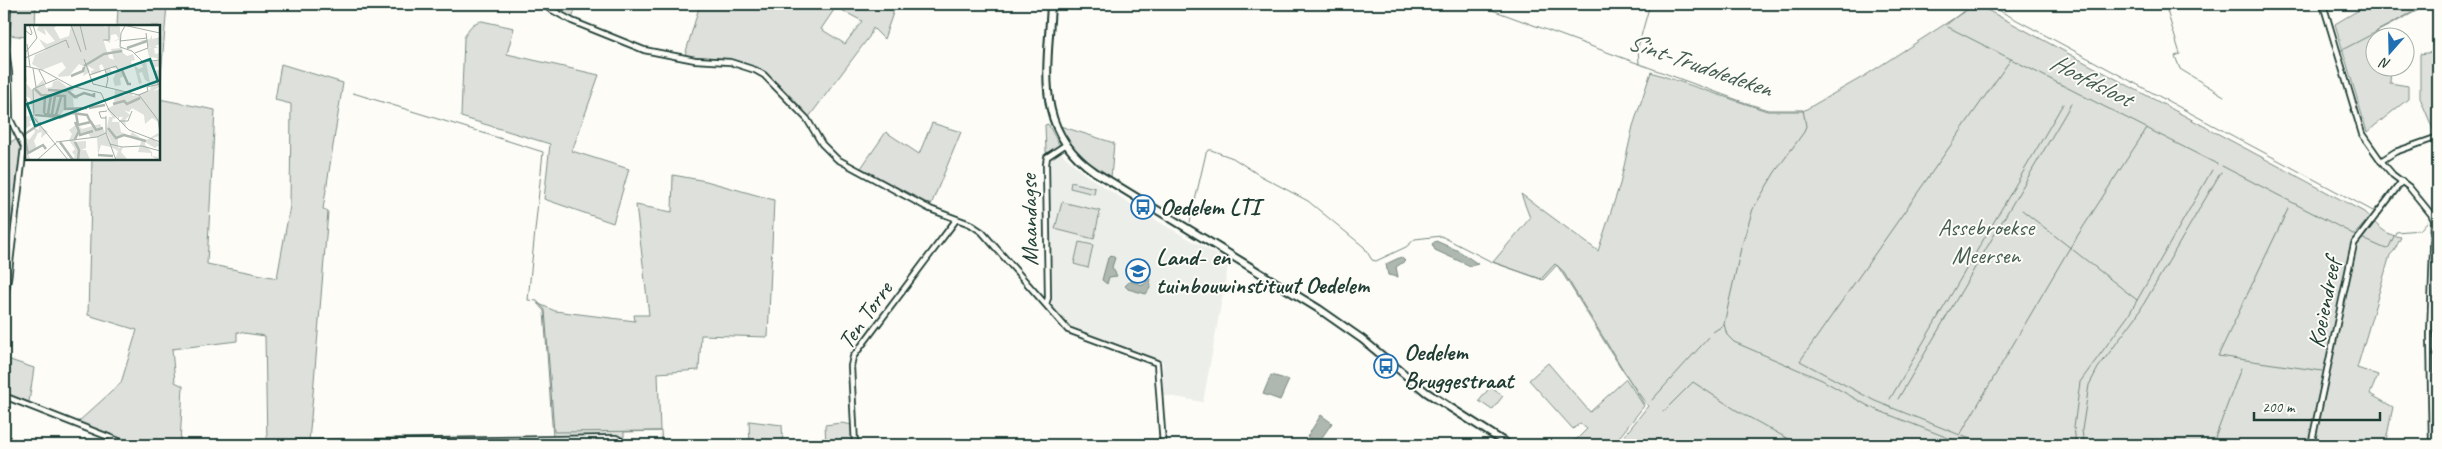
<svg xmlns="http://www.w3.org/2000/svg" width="2442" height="449" font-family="Caveat,sans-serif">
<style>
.built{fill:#eceee9}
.green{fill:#dde0db;stroke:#7e8e88;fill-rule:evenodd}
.water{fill:#aeb8b1;stroke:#75877f}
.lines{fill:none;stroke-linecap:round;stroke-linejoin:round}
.stream{stroke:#75877f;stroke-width:1}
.minor-casing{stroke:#1f3d34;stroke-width:8}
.secondary-casing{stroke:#1f3d34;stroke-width:10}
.minor{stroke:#fdfcf7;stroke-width:4.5}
.secondary{stroke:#fdfcf7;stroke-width:6}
.labels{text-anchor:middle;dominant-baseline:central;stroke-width:4;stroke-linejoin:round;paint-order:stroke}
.poi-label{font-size:24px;font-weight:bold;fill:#1f3d34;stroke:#fdfcf7;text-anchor:start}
.street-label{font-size:24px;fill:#1f3d34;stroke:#fdfcf7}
.park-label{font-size:24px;fill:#455e55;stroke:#fdfcf7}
.water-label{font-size:25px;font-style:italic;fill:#435c53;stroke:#fdfcf7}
.inset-river{fill:none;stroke:#aeb8b1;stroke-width:2.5}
.inset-road{fill:none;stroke:#a4b0a9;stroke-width:1}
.view{fill:#0f766e;fill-opacity:0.15;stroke:#0f766e;stroke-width:2.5}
.inset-edge{fill:none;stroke:#1f3d34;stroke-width:2.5}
</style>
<rect width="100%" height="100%" fill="#fdfcf7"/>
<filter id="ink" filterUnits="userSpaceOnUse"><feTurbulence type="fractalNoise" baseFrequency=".02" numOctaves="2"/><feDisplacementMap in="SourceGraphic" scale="10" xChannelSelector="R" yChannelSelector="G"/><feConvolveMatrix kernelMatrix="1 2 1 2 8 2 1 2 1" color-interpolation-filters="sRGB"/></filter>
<g filter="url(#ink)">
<!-- built -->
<polygon class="built" points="1060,152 1087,176 1164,225 1229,261 1203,402 1163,395 1163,362 1071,331 1052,310 1049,280 1048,162"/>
<!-- green -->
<g class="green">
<polygon points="10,4 36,4 35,26 26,26 26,37 9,35"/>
<polygon points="72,4 118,4 120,8 121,4 167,5 159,99 215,110 207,264 277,278 290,206 291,104 275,100 281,64 343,83 323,209 328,212 309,442 267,443 265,336 237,332 237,341 172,349 175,382 183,386 180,444 135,445 77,423 121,383 137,330 88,315 92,159 159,159 159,26 117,26 118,8"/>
<polygon points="543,4 577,4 572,19"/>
<path d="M 700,4 L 896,4 L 884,39 L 873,28 L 869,37 L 809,117 C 787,91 764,64 728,59 C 714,57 699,58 685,55 ZM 836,7 L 862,21 L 845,44 L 821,29 Z"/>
<path d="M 1976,4 L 2364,212 C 2377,224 2383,235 2401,237 L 2394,251 L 2390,255 L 2357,368 L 2378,375 L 2370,394 L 2393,407 L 2385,445 L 1617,445 L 1648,406 C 1614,362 1588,312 1557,265 L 1543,280 L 1493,262 L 1530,218 L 1521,194 L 1598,251 L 1620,184 L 1633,126 L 1651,72 L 1767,111 L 1803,111 L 1866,75 Z"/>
<polygon points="2369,4 2428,4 2377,31 2379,37 2374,38 2374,68 2391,68 2390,83 2408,86 2408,99 2367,132 2335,24"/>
<path d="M 482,21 L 514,28 L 507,54 L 599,75 L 572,151 L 629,169 L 613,223 L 544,199 L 550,144 L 461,117 L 464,38 C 468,29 472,22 482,21 Z"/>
<polygon points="2438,51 2438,133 2435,134 2420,98 2420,54"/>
<polygon points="932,123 961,132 931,205 861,168 886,132 919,154"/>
<polygon points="1048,124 1060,146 1050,153 1046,152 1045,125"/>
<path d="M 1057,125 L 1114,143 L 1111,178 C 1087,163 1073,148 1057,125 Z"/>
<polygon points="18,139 22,151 11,223 4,221 4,144"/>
<polygon points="673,175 706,181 774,200 768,337 701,335 699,370 658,373 660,431 624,432 624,437 553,438 544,311 537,303 555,311 635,321 634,315 649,315 636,205 672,212"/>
<polygon points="1071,182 1095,188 1094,194 1070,188"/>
<polygon points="1062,202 1100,211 1094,239 1055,229"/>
<polygon points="1079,242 1093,245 1088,268 1074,264"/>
<polygon points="4,358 34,368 29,402 4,393"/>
<polygon points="1548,363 1590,412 1626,379 1644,406 1613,445 1573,445 1569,442 1577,439 1587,429 1580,423 1573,429 1529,380"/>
<polygon points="1490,387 1503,396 1492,410 1479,401"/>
<polygon points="749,421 782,425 783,445 750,445"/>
<polygon points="841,423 853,425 854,445 826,445 825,425"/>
<polygon points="619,440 619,445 344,445 344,443"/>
</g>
<!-- water -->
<g class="water">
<polygon points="1436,241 1459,251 1478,264 1470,266 1435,250 1432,244"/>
<polygon points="1111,255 1115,258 1112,267 1117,276 1109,277 1107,284 1102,280 1108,258"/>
<polygon points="1401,257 1405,261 1396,267 1398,277 1388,275 1386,264"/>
<polygon points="1150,279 1150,288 1146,294 1128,289 1125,286 1130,281 1143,285"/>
<polygon points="1271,375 1289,380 1280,400 1263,394"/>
<polygon points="1321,415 1332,423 1318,443 1307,437"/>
</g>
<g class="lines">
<!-- stream -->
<g class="stream">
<polyline points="1476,4 1743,102 1768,110 1803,110 1806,126 1804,132 1775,172 1753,209 1741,248 1724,324 1727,335 1734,342 1822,380 1872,408 1966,445"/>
<polyline points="1987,4 2373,211 2383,201"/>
<polyline points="2165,4 2180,54 2175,56 2180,69 2224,96"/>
<polyline points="2327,9 2340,51 2430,4"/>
<polyline points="1946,25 1972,4"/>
<polyline points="1948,27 2217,164"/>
<polyline points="1639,64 1638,47 1650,4"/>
<polyline points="353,93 477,131"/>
<polyline points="480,132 543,152 528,300 537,301 545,310 554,432 661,431 662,445"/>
<polyline points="2222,166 2357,236"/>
<polyline points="2288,209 2218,356 2322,371"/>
<polyline points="2022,210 2137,300"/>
<polyline points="2437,217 2438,217"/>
<polyline points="1190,222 1206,153 1208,150 1211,150 1233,158 1259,175 1308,201 1364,247 1372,260 1376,261 1406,247 1415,239 1441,236 1492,262 1541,279 1555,264 1562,270 1644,404"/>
<polyline points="2356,233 2370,217"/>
<polyline points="2361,238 2386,249 2389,247 2396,232 2420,230 2427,222"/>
<polyline points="1713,332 1724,325"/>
<polyline points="1890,399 2063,104"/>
<polyline points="1898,399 2071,104"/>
<polyline points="1652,400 1710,336"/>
<polyline points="1663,412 1693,382 1736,410 1799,445"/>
<polyline points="1960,435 1875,401 1800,361 2011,59"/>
<polyline points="1985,445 1960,435 2069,249 2147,128"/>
<polyline points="2076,445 2074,427 2080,382 2128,316 2212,170"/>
<polyline points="2084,445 2082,430 2089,385 2098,368 2136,317 2221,172"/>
<polyline points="2210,445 2215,438 2241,368"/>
</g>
<!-- minor casing -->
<g class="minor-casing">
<g id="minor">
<polyline points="541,4 572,21 644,50 695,60 730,62 755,70 764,75 807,119 822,144 837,159 930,209 970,224 982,232 1068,330 1157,363 1163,445"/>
<polyline points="2323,4 2362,134 2381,161 2393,175 2409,187 2431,214 2434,220 2430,335 2432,445"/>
<polyline points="2381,161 2395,152 2438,137"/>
<polyline points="4,300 8,279 24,147 10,119 9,73 6,50 8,4"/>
<polyline points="1046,304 1048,298 1046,164 1047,157 1065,145"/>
<polyline points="4,396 129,445"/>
<polyline points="193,445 616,438 621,441 621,445"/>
<polyline points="855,445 851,366 853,357 956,220"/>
<polyline points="2311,445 2354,244 2402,181"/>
</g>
</g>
<!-- secondary casing -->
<g class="secondary-casing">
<path id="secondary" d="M 1051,4 C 1048,69 1033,130 1095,172 L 1319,309 L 1362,339 L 1426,392 L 1509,445"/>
</g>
<!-- minor -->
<use href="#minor" class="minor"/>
<!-- secondary -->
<use href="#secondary" class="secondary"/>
</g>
</g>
<!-- icons -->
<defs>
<g id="bus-ring" transform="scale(1.25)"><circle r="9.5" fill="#fdfcf7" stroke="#1f6fb2" stroke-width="1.5"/><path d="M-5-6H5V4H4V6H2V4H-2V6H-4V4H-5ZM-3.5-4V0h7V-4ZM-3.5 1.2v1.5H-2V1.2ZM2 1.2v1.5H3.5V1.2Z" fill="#1f6fb2"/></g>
<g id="school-ring" transform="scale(1.25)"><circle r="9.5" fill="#fdfcf7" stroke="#1f6fb2" stroke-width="1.5"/><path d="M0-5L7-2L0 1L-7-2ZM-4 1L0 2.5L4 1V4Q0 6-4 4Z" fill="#1f6fb2"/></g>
</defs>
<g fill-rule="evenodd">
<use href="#bus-ring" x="1143" y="207"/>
<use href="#school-ring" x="1138" y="271"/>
<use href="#bus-ring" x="1386" y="366"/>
</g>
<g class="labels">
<!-- poi labels -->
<g class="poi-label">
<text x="1160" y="207">Oedelem LTI</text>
<text x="1156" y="257">Land- en<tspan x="1156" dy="28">tuinbouwinstituut Oedelem</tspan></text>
<text x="1404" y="352">Oedelem<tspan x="1404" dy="28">Bruggestraat</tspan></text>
</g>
<!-- street labels -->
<g class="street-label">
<text transform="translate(1029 220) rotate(-91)">Maandagse</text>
<text transform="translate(2324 303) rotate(-79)">Koeiendreef</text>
<text transform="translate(865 315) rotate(-55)">Ten Torre</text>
</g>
<!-- park labels -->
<g class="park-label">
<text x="1986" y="227">Assebroekse<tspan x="1986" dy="28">Meersen</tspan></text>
</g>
<!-- water labels -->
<g class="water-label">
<text transform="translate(1700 65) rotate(19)">Sint-Trudoledeken</text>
<text transform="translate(2091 80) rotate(27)">Hoofdsloot</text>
</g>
</g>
<!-- overview -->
<g transform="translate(25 25)">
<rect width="135" height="135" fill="#fdfcf7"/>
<path d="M 14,0 L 32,0 L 29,3 L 35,14 L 44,11 L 46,0 L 78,0 L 81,3 L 80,0 L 91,0 L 95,2 L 95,20 L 94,15 L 88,16 L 94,14 L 91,9 L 86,10 L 85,18 L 78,14 L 84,33 L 89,35 L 86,24 L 96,23 L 96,20 L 98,28 L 102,31 L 108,29 L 110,35 L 106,36 L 107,41 L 97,45 L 100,51 L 95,53 L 96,60 L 90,61 L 88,54 L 93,44 L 85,43 L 88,49 L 84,47 L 82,51 L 77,39 L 74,41 L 77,50 L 76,47 L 67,50 L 66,46 L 70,45 L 63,41 L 65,47 L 58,51 L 60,42 L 54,39 L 44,51 L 34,52 L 33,50 L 41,43 L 37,37 L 17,45 L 7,39 L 10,30 L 21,25 L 14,14 L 22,19 L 30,16 L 19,3 L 21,10 L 12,5 ZM 127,10 L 127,14 L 135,12 L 135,19 L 130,21 L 133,23 L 129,23 L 130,29 L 135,28 L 135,41 L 127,43 L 124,37 L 133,36 L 132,33 L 124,32 L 122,23 L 127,22 L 123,22 L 123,16 L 114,16 L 125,14 ZM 121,37 L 125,58 L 131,57 L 130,51 L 133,51 L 128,46 L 135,45 L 134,62 L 128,66 L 135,64 L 135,98 L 127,93 L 120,99 L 119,90 L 107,83 L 104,87 L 99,85 L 105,90 L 100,95 L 101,103 L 95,96 L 98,92 L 94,92 L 94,96 L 92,91 L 89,94 L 82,84 L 89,80 L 90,65 L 97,66 L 99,71 L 105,66 L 108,71 L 125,65 L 127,59 L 120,55 L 117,47 L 114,48 L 117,58 L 114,59 L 109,40 L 114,44 L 118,42 L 116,38 ZM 18,55 L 21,63 L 27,62 L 28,57 L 33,55 L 42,62 L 45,61 L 49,65 L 45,67 L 53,71 L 53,74 L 48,73 L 49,83 L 40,84 L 34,92 L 8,88 L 5,73 L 0,71 L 0,57 L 7,65 ZM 7,90 L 7,95 L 12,93 L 14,100 L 23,107 L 16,113 L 17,107 L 13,108 L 9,116 L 12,124 L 3,129 L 6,135 L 2,135 L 0,133 L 0,111 L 4,115 L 10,107 L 9,103 L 14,105 L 13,98 L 7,95 L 4,97 L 6,100 L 0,104 L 0,92 ZM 84,92 L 88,92 L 87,97 L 94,97 L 96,107 L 105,111 L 107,107 L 120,116 L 133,108 L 134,111 L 128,113 L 135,120 L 130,123 L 120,117 L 120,120 L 127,127 L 127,131 L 133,132 L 134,128 L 133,135 L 126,131 L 126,128 L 113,127 L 117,114 L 98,110 L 93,112 L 93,123 L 98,122 L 96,127 L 103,135 L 90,135 L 93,126 L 86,122 L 76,120 L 73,130 L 72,112 L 66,113 L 63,107 L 52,109 L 50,117 L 61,116 L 61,123 L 56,125 L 61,125 L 65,135 L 47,135 L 50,131 L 47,127 L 50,124 L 44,115 L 47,109 L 44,105 L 52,99 L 57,104 L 75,99 L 89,122 L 81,107 Z" fill="#dde0db"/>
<path class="inset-river" d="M 102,23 L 122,16M 59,41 L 79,29 L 97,26M 97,45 L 103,59 L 106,59M 46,51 L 58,46 L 59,42M 10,64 L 16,70 L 40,71 L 40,84 L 62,83M 23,65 L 42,66M 43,66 L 50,72 L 59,68 L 69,71 L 69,68M 88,79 L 99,76 L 102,79 L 115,73M 50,83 L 53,100 L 66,97 L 71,105 L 78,103M 64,83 L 80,80M 19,88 L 20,71M 19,89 L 35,91M 23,89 L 26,70M 27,89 L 30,71M 10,90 L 33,92M 31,90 L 36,72M 34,93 L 47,88 L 62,90 L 65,96M 83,103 L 91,113 L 99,110 L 121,116M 54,107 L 55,110 L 68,106M 0,109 L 16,98M 0,114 L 3,128 L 18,120 L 21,124M 50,114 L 54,106 L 50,97M 35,117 L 48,135M 50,117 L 54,125 L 53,135M 73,130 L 88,131"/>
<path class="inset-road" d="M 46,0 L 56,27M 55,0 L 61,25M 98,0 L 135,8M 100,1 L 96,8 L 95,22 L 107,26 L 118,37 L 135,35M 0,5 L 6,10 L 7,8 L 4,0M 78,15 L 84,15 L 84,0M 95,16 L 122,13M 2,19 L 5,42M 0,28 L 12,13 L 8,0M 110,28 L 123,23 L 121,8M 0,33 L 41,15 L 44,23M 59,34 L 68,59 L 114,70 L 133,95 L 135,108M 126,37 L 133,59M 0,41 L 1,57M 0,41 L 17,45 L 46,61 L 76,68 L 84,85M 8,43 L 11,62M 14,45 L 21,59M 80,45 L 83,54 L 81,63M 64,50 L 91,41 L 94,46 L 118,37M 114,70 L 123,66 L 122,62 L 135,59M 0,71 L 7,90 L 43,135M 83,84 L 104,105 L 135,117M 9,91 L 8,64 L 32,54M 81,91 L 81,108 L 91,135M 81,93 L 76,93 L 74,87 L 82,86M 94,96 L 103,96 L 107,86M 31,117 L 72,112 L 81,108M 85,119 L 97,122 L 117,121 L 135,126M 12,135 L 31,118"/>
<path class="view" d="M 125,34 L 133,56 L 10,101 L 2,79 Z"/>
<rect width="135" height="135" class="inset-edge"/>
</g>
<!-- margin -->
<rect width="2442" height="449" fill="none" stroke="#fdfcf7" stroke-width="20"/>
<rect x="10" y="10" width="2422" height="429" fill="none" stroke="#1f3d34" stroke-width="2" filter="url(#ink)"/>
<!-- north arrow -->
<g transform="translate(2390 52) rotate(200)"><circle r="24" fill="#fdfcf7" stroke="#a4b0a9"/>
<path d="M0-4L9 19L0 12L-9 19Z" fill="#1f6fb2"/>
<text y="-8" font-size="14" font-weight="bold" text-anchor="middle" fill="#1f3d34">N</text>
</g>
<!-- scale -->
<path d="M2254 412v8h126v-8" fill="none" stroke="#1f3d34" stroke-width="2.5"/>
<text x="2262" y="412" font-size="15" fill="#1f3d34" stroke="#fdfcf7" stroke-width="4" paint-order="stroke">200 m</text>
</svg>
